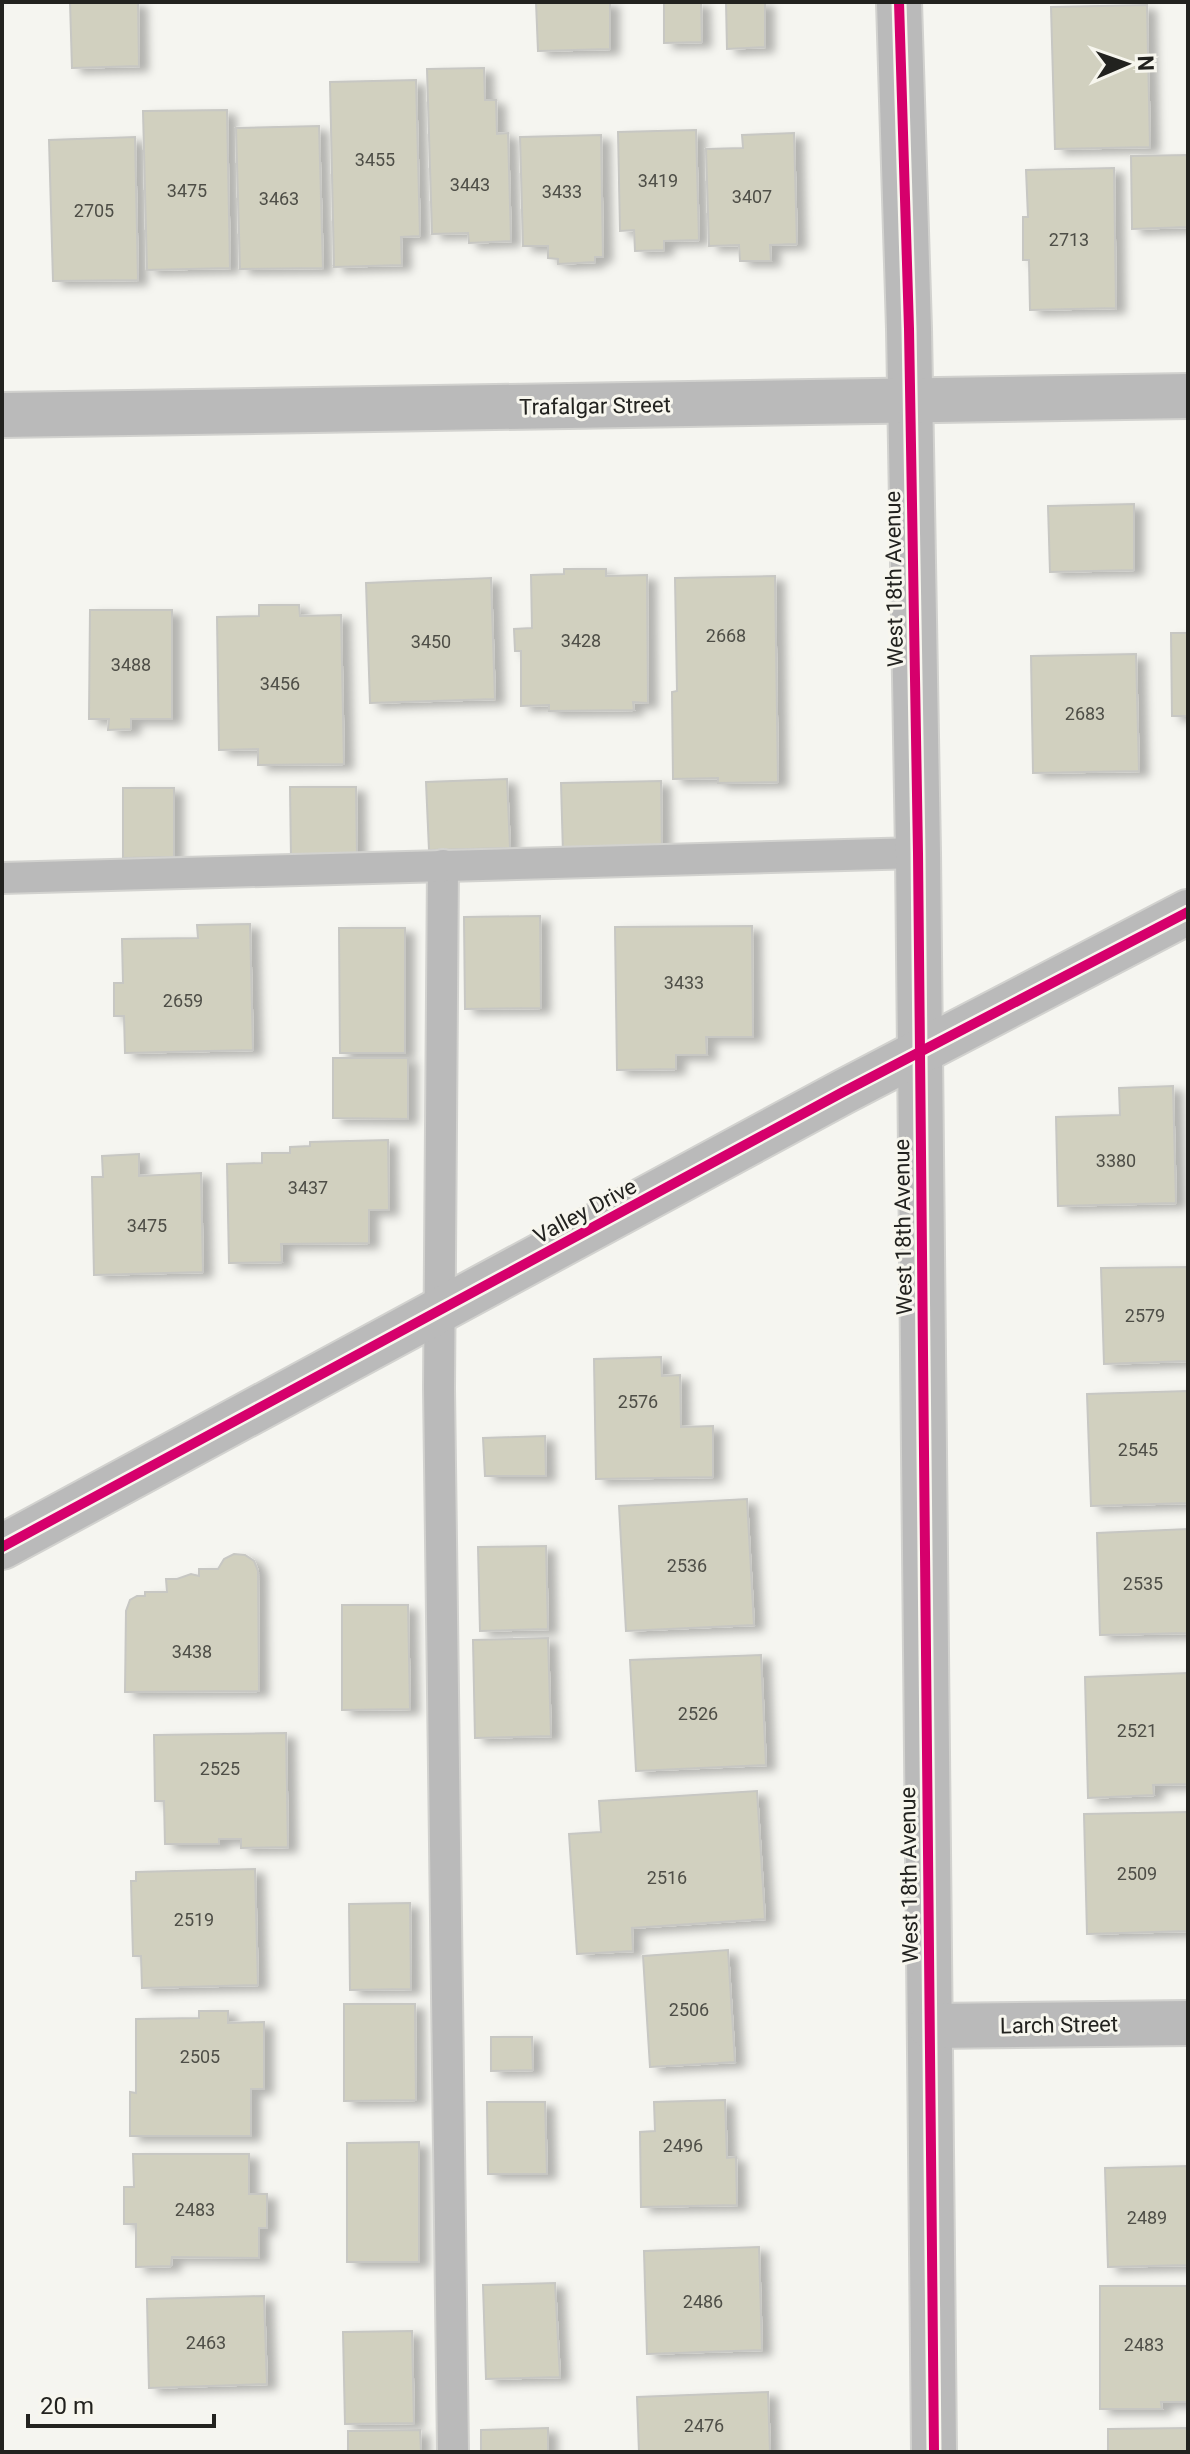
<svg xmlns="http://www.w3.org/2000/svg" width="1190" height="2454" font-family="Roboto,sans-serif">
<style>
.building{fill:#d1d0bf;stroke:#c7c7c3;stroke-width:2;filter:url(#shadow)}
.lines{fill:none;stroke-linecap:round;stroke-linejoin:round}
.lane-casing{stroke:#d2d2cf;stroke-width:34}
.street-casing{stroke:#d2d2cf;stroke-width:48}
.lane{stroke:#bababa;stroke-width:30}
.street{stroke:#bababa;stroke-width:44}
.cycleway-casing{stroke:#f7f6ee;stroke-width:15}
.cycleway{stroke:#d6006c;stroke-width:10}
.labels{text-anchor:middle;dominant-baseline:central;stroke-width:6;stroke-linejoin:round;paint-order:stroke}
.number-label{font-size:18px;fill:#4e4e47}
.street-label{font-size:22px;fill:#22221f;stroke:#f7f6ee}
</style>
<defs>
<filter id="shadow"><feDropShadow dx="9" dy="5" stdDeviation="4" flood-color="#0004"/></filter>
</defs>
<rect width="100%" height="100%" fill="#f5f5f0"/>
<!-- building -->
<g class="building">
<polygon points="70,2 138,2 139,66 72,68"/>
<polygon points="536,2 610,2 610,49 538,51"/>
<polygon points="664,2 701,2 702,42 664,43"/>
<polygon points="726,2 765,2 765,47 727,49"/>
<polygon points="1147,5 1150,147 1055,149 1051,7"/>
<polygon points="484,68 485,100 496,100 497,134 508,133 511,241 469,243 468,233 432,234 427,69"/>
<polygon points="416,80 420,236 401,237 402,265 334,267 330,82"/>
<polygon points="227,110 230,268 147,270 143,111"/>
<polygon points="319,126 323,268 240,269 236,128"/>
<polygon points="696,130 699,240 664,241 664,250 635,251 634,230 620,231 618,132"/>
<polygon points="794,133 797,244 770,245 771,261 740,261 739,245 709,246 706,149 743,148 742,135"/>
<polygon points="601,135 603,257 595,257 595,262 558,264 558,259 548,258 548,246 523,246 520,137"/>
<polygon points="135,137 138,280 53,281 49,140"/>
<polygon points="1188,155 1188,227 1132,229 1131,156"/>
<polygon points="1114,168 1116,308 1030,310 1029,260 1023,260 1023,217 1028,217 1026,170"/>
<polygon points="1134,504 1134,570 1050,572 1048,506"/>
<polygon points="564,569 606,569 606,576 647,575 648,703 633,702 634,710 549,711 549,705 521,706 521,651 515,651 514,629 532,628 531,575 564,574"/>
<polygon points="775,576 778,782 718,783 718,778 673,779 672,692 677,691 675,578"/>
<polygon points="491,578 495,699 370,703 366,583"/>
<polygon points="259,605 299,605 300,616 341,615 344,764 258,765 258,749 219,750 217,617 259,616"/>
<polygon points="90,610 172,610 172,719 131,719 131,729 108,730 109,719 89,719"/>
<polygon points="1171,633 1188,633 1188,716 1172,716"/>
<polygon points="1136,654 1139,771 1033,773 1031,656"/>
<polygon points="507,779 510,848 429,850 426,782"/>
<polygon points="661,781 662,852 563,853 561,783"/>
<polygon points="290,787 356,787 357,856 291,857"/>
<polygon points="123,788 174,788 174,857 123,858"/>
<polygon points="540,916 541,1008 465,1009 464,917"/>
<polygon points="250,924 253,1050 125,1053 124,1016 114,1016 114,983 123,983 122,939 198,938 197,925"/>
<polygon points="752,926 753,1037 706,1037 707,1055 676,1055 676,1069 617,1070 615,927"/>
<polygon points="339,928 405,928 405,1053 340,1053"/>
<polygon points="333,1058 408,1058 408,1119 333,1118"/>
<polygon points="1173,1086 1176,1203 1058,1206 1056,1117 1120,1115 1119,1088"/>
<polygon points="388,1140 389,1210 369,1210 369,1243 281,1244 282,1262 229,1263 227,1164 262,1163 262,1153 290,1153 290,1147 310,1146 310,1142"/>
<polygon points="139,1154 139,1176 201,1173 203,1272 94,1275 92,1177 103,1177 102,1156"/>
<polygon points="1188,1267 1188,1361 1104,1364 1101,1268"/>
<polygon points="661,1357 662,1376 680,1375 681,1427 713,1426 713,1477 596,1479 594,1359"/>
<polygon points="1188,1391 1188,1503 1091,1506 1087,1394"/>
<polygon points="545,1436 546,1476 485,1476 483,1438"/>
<polygon points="747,1499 754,1625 626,1631 619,1506"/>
<polygon points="1188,1529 1188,1633 1100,1635 1097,1533"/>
<polygon points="546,1546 548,1629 480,1631 478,1547"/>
<polygon points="234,1554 245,1555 254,1561 258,1571 259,1691 125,1692 126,1611 130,1600 137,1596 145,1596 145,1592 167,1592 166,1579 177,1579 191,1574 199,1576 199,1569 218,1569 224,1559"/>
<polygon points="342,1605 408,1605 410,1709 342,1710"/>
<polygon points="548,1638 551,1736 475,1738 473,1640"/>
<polygon points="761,1655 766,1765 636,1771 630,1660"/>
<polygon points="1188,1673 1188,1784 1153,1785 1154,1795 1088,1798 1085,1677"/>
<polygon points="286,1733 288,1847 241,1848 241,1839 219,1839 219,1844 165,1844 164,1801 155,1801 154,1735"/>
<polygon points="757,1791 765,1919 632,1928 633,1951 577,1954 569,1834 601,1832 599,1801"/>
<polygon points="1188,1812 1188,1931 1087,1934 1084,1814"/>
<polygon points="255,1869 258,1985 142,1988 141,1956 133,1956 131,1881 136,1881 136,1872"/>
<polygon points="410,1903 411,1989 350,1990 349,1904"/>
<polygon points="728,1950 735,2062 650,2067 643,1956"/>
<polygon points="344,2004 415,2004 416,2100 344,2101"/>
<polygon points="199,2011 228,2011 228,2023 264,2022 264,2089 251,2089 251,2136 130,2136 130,2092 136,2093 136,2019 199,2018"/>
<polygon points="491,2037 532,2037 533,2070 491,2071"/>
<polygon points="725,2100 727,2158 736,2157 737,2205 641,2207 640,2132 655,2131 654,2102"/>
<polygon points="487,2102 545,2102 547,2174 488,2174"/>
<polygon points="419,2142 419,2262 347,2262 347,2143"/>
<polygon points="133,2154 249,2154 249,2194 267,2194 267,2228 259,2228 259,2258 172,2257 171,2266 136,2267 136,2224 124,2224 124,2187 134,2187"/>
<polygon points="1188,2166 1188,2265 1108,2267 1105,2168"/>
<polygon points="759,2247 762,2350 647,2354 644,2251"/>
<polygon points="555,2283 560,2377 486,2379 483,2285"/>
<polygon points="1100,2286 1188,2286 1188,2402 1161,2402 1162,2409 1100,2409"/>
<polygon points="264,2296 267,2384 149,2388 147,2299"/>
<polygon points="412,2331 414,2423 345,2424 343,2332"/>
<polygon points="768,2392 770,2452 639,2452 637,2397"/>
<polygon points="548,2428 548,2452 481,2452 481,2430"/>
<polygon points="1188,2428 1188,2452 1108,2452 1108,2429"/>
<polygon points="420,2430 421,2452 348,2452 348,2431"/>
</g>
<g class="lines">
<!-- lane casing -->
<g class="lane-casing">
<g id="lane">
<polyline points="443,865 439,1388 453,2452"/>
<polyline points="2,878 918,853"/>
</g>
</g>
<!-- street casing -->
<g class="street-casing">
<g id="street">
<polyline points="899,2 909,329 918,853 934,2452"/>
<polyline points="2,415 1188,396"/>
<polyline points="2,1547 843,1092 1188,912"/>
<polyline points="930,2026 1188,2023"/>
</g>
</g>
<!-- lane -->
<use href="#lane" class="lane"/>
<!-- street -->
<use href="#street" class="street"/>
<!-- cycleway casing -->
<g class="cycleway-casing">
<g id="cycleway">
<polyline points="899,2 909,329 918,853 934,2452"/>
<polyline points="2,1547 843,1092 1188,912"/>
</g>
</g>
<!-- cycleway -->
<use href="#cycleway" class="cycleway"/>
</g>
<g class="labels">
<!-- number labels -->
<g class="number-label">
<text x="375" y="159">3455</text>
<text x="658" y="180">3419</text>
<text x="470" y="184">3443</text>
<text x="187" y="190">3475</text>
<text x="562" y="191">3433</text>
<text x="752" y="196">3407</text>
<text x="279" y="198">3463</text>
<text x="94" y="210">2705</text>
<text x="1069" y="239">2713</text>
<text x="726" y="635">2668</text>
<text x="581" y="640">3428</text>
<text x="431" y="641">3450</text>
<text x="131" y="664">3488</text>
<text x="280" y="683">3456</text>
<text x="1085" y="713">2683</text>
<text x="684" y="982">3433</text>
<text x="183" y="1000">2659</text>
<text x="1116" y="1160">3380</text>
<text x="308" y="1187">3437</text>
<text x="147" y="1225">3475</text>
<text x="1145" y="1315">2579</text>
<text x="638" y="1401">2576</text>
<text x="1138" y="1449">2545</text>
<text x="687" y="1565">2536</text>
<text x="1143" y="1583">2535</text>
<text x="192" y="1651">3438</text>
<text x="698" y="1713">2526</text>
<text x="1137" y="1730">2521</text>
<text x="220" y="1768">2525</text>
<text x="1137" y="1873">2509</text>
<text x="667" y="1877">2516</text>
<text x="194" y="1919">2519</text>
<text x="689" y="2009">2506</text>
<text x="200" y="2056">2505</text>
<text x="683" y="2145">2496</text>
<text x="195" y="2209">2483</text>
<text x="1147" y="2217">2489</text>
<text x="703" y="2301">2486</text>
<text x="206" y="2342">2463</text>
<text x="1144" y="2344">2483</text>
<text x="704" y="2425">2476</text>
</g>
<!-- street labels -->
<g class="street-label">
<text transform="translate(595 406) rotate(-1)">Trafalgar Street</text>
<text transform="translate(894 579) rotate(-91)">West 18th Avenue</text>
<text transform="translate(585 1211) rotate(-28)">Valley Drive</text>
<text transform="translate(903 1227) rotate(-91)">West 18th Avenue</text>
<text transform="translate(909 1875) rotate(-91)">West 18th Avenue</text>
<text transform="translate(1059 2025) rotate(-1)">Larch Street</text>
</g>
</g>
<!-- border -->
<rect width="1190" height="2454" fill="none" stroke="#22221f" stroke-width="8"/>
<!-- north arrow -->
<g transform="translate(1126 64) rotate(88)" stroke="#f7f6ee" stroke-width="6" paint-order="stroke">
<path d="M0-6L14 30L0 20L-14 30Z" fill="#22221f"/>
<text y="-12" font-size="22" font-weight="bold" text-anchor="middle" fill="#22221f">N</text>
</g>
<!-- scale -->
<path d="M28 2414v12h186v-12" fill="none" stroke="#22221f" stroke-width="4"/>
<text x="40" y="2414" font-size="24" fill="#22221f" stroke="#f7f6ee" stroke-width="6" paint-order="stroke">20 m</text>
</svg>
